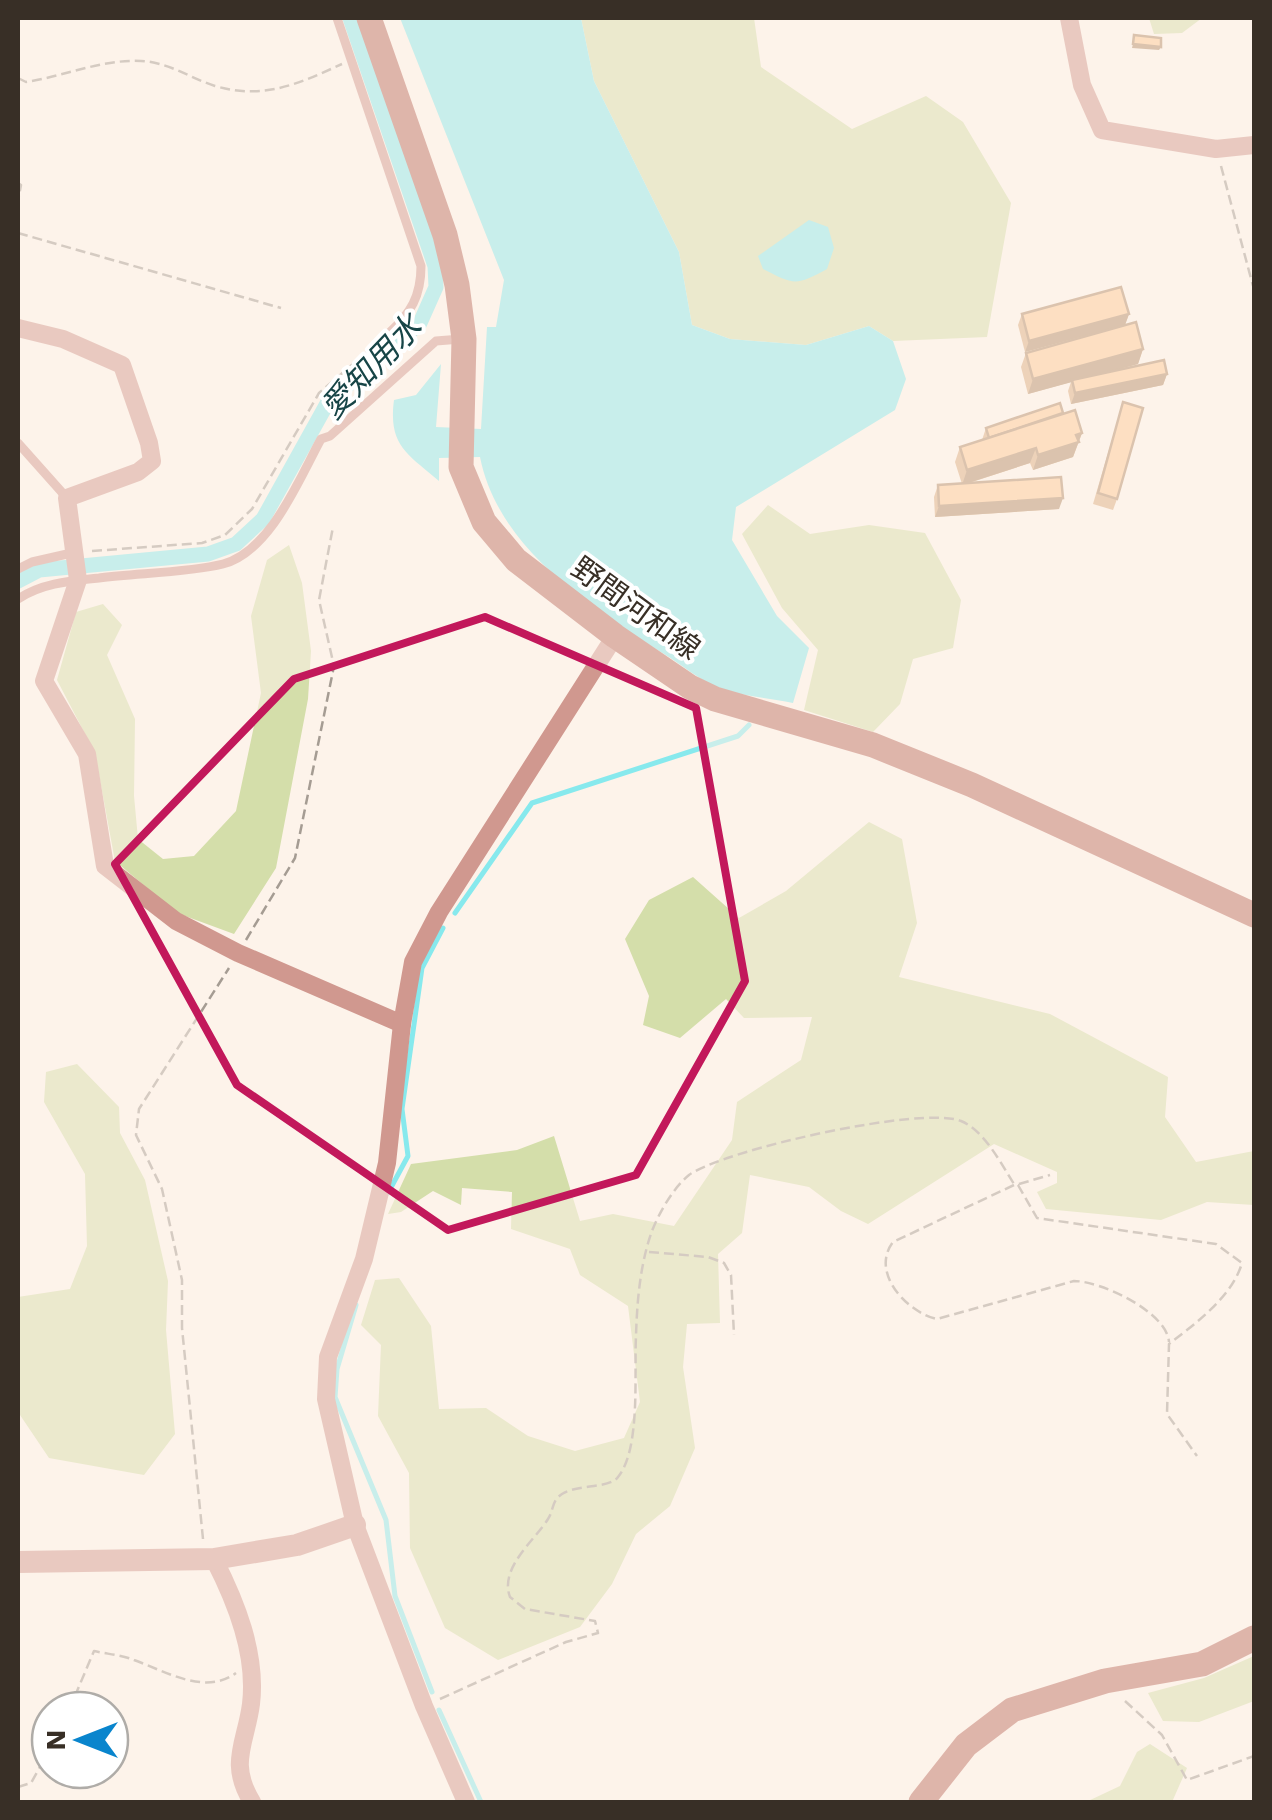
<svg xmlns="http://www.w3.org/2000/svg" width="1272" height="1820" font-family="'Work Sans','Noto Sans JP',sans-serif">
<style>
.green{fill:#d4deaa}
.water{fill:#87e9ed}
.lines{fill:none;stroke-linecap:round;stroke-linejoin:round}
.stream{stroke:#87e9ed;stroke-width:5}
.canal{stroke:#87e9ed;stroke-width:15}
.path{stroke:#a59c93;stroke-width:2.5;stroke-dasharray:10 5;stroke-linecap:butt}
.service{stroke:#d0988f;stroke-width:9}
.minor{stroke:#d0988f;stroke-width:18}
.tertiary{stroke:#d0988f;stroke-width:22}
.secondary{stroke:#b96a5e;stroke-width:25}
.wall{fill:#daab7e}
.shaded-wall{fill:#b18b66}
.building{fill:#fdc792;stroke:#b18b66;stroke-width:2.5}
.marked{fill:none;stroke:#c2185b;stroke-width:8;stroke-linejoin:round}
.labels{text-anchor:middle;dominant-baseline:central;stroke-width:8;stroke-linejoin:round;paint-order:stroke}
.street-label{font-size:30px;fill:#382f26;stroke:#fff}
.water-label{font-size:32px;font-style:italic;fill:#174547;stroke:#fff}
</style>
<rect width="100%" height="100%" fill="#fdf3ea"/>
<!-- green -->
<g class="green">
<polygon points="581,18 754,18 761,67 852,129 926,96 963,122 1011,203 987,337 893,341 869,326 806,345 730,339 692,325 679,252 594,81"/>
<polygon points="1149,18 1202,18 1182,33 1154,34"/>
<polygon points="768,505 810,534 869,525 925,533 961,600 953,648 913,659 900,704 873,732 804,710 818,650 782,608 742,534"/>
<polygon points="289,545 302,583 311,651 308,699 276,868 234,934 177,913 115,861 95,753 57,680 76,612 103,604 122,625 107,655 135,719 134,796 138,839 163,859 194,856 236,811 261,693 251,616 267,560"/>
<polygon points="869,822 902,839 917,923 899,977 1050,1014 1168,1077 1165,1117 1196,1162 1254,1151 1254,1205 1207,1202 1161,1220 1046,1209 1037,1192 1057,1183 1057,1172 994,1144 868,1224 841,1211 809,1187 750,1175 742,1233 718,1254 720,1323 687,1324 683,1367 695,1448 670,1506 636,1534 612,1584 580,1627 498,1660 445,1628 410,1548 409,1473 378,1416 381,1345 361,1325 375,1280 399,1278 431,1326 439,1409 486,1408 528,1436 575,1451 624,1438 640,1402 628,1306 580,1275 570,1249 511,1229 512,1192 462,1188 461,1205 433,1191 401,1212 388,1214 411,1164 517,1150 554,1136 580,1221 613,1214 674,1226 732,1140 737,1102 801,1060 812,1017 744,1018 726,999 680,1038 643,1025 649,996 625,939 649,900 693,877 739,918 786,891"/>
<polygon points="77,1064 119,1107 120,1133 145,1180 168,1281 166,1330 175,1434 144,1475 49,1458 18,1412 18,1297 70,1289 87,1246 85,1174 44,1102 46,1072"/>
<polygon points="1254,1656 1254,1701 1199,1722 1163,1721 1148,1693 1204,1678"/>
<polygon points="1150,1744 1187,1768 1172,1802 1086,1802 1120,1786 1137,1752"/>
</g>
<!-- water -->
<g class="water">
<path d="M 400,18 L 581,18 L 594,81 L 679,252 L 692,325 L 730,339 L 806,345 L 869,326 L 893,341 L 906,379 L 895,410 L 736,507 L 732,540 L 777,616 L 809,648 L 793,703 C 769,698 740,696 717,687 C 699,680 681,664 664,654 C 590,607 498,548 480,457 L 439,458 L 439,481 C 408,454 388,446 394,400 L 416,395 L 441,364 L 436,427 L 481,429 L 487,327 L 496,327 L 504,280 Z"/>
<path d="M 809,220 L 828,227 L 834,248 L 827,269 C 796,286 794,285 763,269 L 758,256 Z"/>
</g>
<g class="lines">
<!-- stream -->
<g class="stream">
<polyline points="455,913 532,803 738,736 749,725"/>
<polyline points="388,1193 408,1156 402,1109 422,968 443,928"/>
<polyline points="356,1305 337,1369 335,1397 386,1520 395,1596 432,1692"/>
<polyline points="439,1710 481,1802"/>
</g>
<!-- canal -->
<polyline class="canal" points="18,581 39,570 208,554 236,544 263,519 328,402 420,323 436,287 435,266 350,18"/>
<!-- path -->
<g class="path">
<path d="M 18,78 L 26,82 C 65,76 102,59 141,61 C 168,62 190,78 215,86 C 264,100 298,84 342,64"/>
<polyline points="1221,166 1253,286"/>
<polyline points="18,183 21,185 18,201"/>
<polyline points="18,233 281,308"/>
<polyline points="92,551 202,543 225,535 252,509 319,393 381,340"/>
<polyline points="246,940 295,858 334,666 319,600 333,527"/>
<polyline points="1019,1184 1050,1175"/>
<path d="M 1014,1185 L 893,1242 C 870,1272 906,1312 937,1319 L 1074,1281 C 1101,1281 1167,1312 1169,1342"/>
<polyline points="649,1252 708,1257 724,1263 731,1275 734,1335"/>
<polyline points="203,1539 182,1328 182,1280 162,1189 136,1135 139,1109 229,968"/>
<path d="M 440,1699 L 566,1642 L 598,1633 L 595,1621 L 525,1609 L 510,1597 C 499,1568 535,1540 548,1519 C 554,1510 551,1501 562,1494 C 577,1484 609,1489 618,1477 C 641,1449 634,1372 636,1336 C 637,1302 640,1264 652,1231 C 659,1213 673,1188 689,1175 C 723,1150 923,1105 961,1121 C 985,1131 1001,1164 1014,1184 L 1018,1185 L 1037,1218 L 1216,1244 L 1242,1263 C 1232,1297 1196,1323 1169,1344 L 1167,1414 L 1197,1456"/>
<polyline points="1125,1701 1162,1735 1187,1780 1254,1756"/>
<path d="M 69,1710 L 94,1651 C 107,1654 122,1655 134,1660 C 165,1671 205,1696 236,1673"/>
<polyline points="18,1787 31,1783 50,1749"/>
</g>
<!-- service -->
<g class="service">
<path d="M 337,18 L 421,266 C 421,296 411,313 389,333"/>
<polyline points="18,443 67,498"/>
<polyline points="18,569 32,562 76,552"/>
<path d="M 18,599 C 42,583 70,581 99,578 C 136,573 187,573 223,564 C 271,551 299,479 321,439 L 330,436 L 436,341 L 461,339"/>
</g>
<!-- minor -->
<g class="minor">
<polyline points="1069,18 1082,85 1102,130 1216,149 1254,145"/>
<polyline points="18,328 63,339 122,365 149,443 152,461 138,472 67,498 78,580 44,681 87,754 105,866 176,921 238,953 402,1024"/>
<path d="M 214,1559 C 236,1602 257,1654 251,1704 C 246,1743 228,1763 252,1802"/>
<polyline points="466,1802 424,1706 355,1525 326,1399 328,1357 364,1259 387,1163 402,1024 413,962 439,912 615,636"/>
</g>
<!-- tertiary -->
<polyline class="tertiary" points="18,1562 214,1559 297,1545 355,1525"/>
<!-- secondary -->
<g class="secondary">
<polyline points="369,18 445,235 457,285 464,339 461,467 484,522 516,560 615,636 690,687 715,699 873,745 972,785 1254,915"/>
<polyline points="921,1802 966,1745 1012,1710 1105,1681 1202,1664 1254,1638"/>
</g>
</g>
<!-- wall -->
<g class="wall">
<polygon points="1022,314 1129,314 1125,325 1025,352 1018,325"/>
<polygon points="1143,349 1138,364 1106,373 1167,374 1163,385 1071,404 1068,391 1071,382 1028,394 1021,367 1026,353"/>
<polygon points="1123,402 1117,499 1113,510 1093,504"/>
<polygon points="1063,413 1082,433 1073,457 1033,470 1030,463 966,484 1059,509 935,517 934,497 938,485 962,484 955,462 960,447 982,440 986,428"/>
</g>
<!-- shaded-wall -->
<g class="shaded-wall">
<polygon points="1133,44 1161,47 1159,50 1132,48"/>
<polygon points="1129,314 1125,325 1025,352 1029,341"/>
<polygon points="1143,349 1138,364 1028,394 1033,379"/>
<polygon points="1167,374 1163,385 1071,404 1075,393"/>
<polygon points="1082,433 1073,457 1033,470 1038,455"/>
<polygon points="1036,448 1030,463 962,485 967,470"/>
<polygon points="1063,498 1059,509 935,517 939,506"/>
</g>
<!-- building -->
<g class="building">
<polygon points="1134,35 1161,38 1161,47 1133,44"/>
<polygon points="1121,287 1129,314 1029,341 1022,314"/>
<polygon points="1136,322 1143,349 1033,379 1026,353"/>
<polygon points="1164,360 1167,374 1075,393 1072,380"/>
<polygon points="1123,402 1143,408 1117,499 1098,493"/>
<polygon points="1060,403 1063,413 989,438 986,428"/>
<polygon points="1075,410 1082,433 1076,435 1079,442 1038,455 1036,448 967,470 960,447"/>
<polygon points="1061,477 1063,498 939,506 938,485"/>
</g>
<!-- marked area -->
<path d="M0 0H1272V1820H0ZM 485,617 L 696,708 L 745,981 L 636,1175 L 448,1230 L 237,1085 L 115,864 L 294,679 Z" fill="#fdf3ea" fill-opacity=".55" fill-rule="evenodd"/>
<path class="marked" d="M 485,617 L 696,708 L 745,981 L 636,1175 L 448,1230 L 237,1085 L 115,864 L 294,679 Z"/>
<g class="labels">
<!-- street labels -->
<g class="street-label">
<text transform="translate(636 608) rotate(36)">野間河和線</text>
</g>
<!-- water labels -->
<g class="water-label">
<text transform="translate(371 367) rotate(-46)">愛知用水</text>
</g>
</g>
<!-- border -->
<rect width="1272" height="1820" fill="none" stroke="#382f26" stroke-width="40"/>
<!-- north arrow -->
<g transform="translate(80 1740) rotate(270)"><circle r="48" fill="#ffffff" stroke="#afaca8" stroke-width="2.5"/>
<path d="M0-8L18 38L0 25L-18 38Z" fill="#0985cd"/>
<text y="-15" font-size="28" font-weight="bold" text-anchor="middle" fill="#382f26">N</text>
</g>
</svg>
